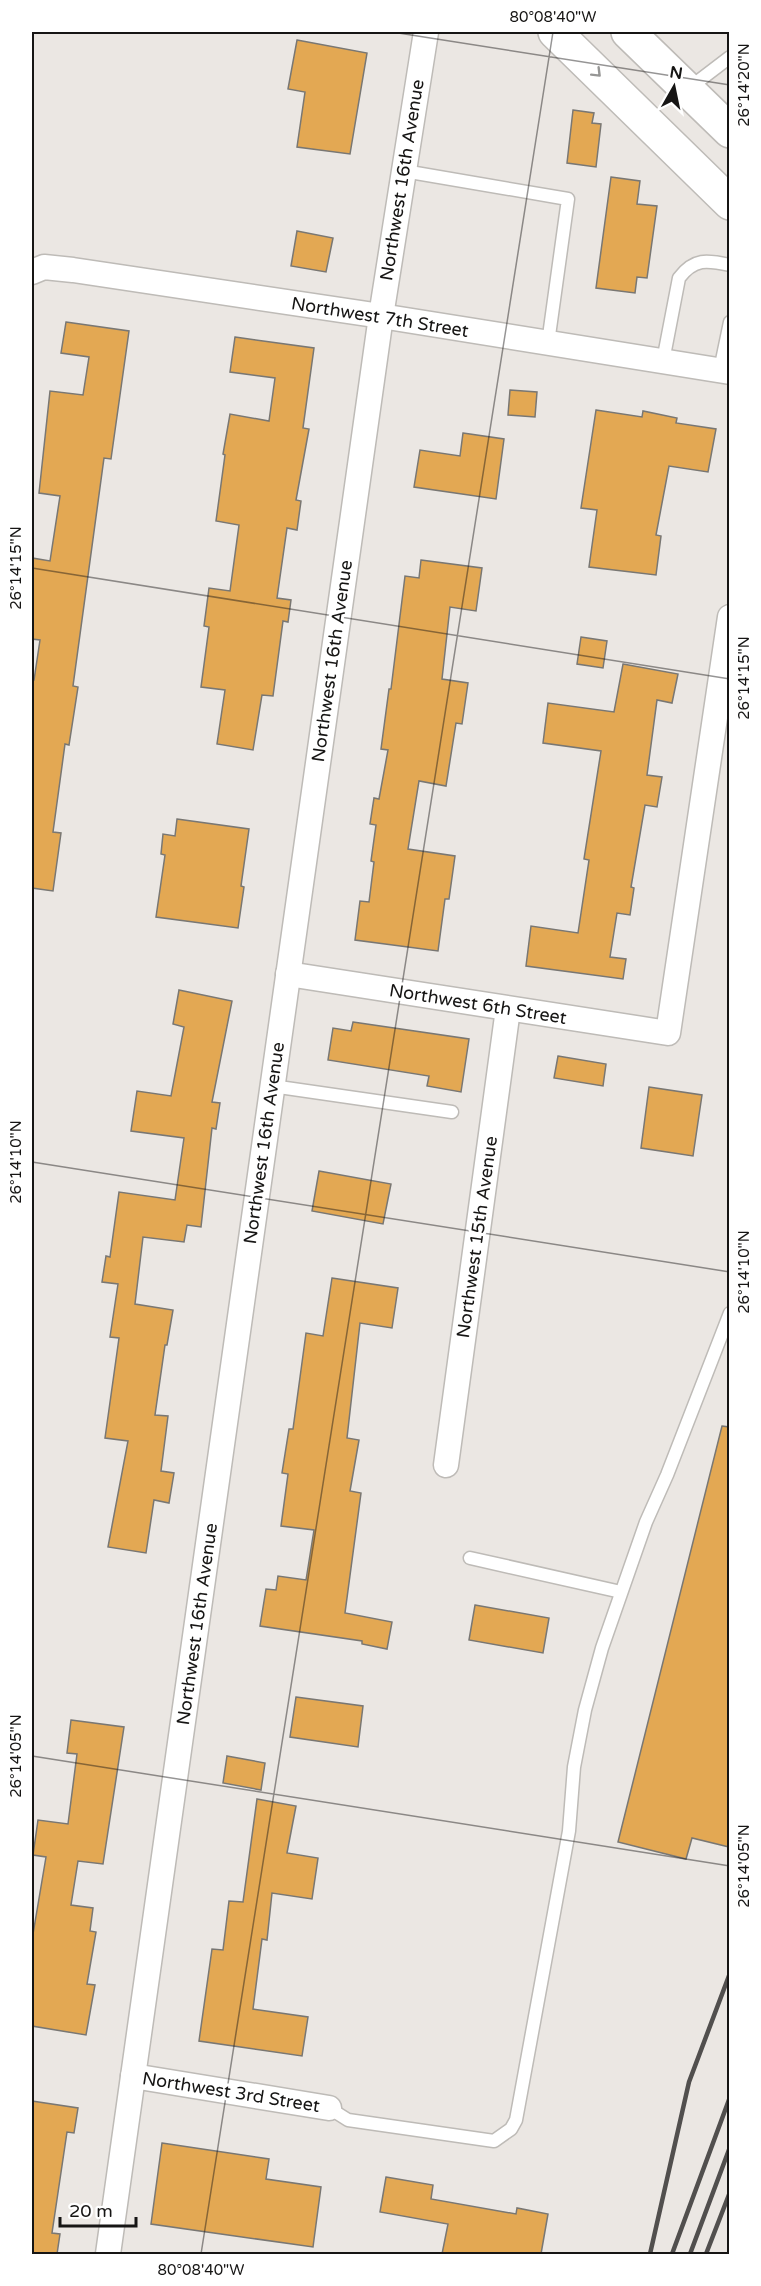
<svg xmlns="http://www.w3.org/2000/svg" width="761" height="2286" font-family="'Varela Round',sans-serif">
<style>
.building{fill:#e3a853;stroke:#797773;stroke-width:1.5}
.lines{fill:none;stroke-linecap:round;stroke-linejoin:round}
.service-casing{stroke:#bebbb7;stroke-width:15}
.minor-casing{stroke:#bebbb7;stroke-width:27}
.secondary-casing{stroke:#bebbb7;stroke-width:36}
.service{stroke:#fff;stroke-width:12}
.minor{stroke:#fff;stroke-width:24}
.secondary{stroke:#fff;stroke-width:33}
.rail{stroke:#514f4e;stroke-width:4.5}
.oneway{stroke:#969695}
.ticks{fill:none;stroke:#161514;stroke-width:1.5;stroke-opacity:0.45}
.labels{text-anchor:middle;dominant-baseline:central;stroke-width:6;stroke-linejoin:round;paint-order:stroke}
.street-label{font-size:18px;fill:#161514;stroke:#fff}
.neatline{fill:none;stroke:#161514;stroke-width:2}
.ticks-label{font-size:15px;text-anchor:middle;fill:#161514}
</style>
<rect width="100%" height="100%" fill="#ebe7e3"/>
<!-- building -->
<g class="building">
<polygon points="297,40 367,53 350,154 297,147 305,92 288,89"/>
<polygon points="573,110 594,113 592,123 601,124 596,167 567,163"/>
<polygon points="611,177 640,181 637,204 657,206 647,278 637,277 635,293 596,288"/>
<polygon points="297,231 333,238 326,272 291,266"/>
<polygon points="66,322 129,331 111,459 104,458 73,686 78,687 69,745 65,744 53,832 61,833 53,891 32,888 32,680 34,680 40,640 32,639 32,558 50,561 60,496 39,493 50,391 83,395 89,357 61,353"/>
<polygon points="235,337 314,348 303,428 309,429 296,500 301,501 297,530 287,528 277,598 291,600 288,622 283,621 273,696 262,695 253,750 217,744 225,690 201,687 209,627 204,626 209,588 230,591 239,525 216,521 225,455 223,454 230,414 269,421 275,378 230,372"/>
<polygon points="510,390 537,392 535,417 508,415"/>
<polygon points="596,410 642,417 643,411 677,418 676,423 716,429 708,472 669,466 656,535 661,536 656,575 589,567 597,510 581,508"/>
<polygon points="463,433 504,439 496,499 414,487 420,450 460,456"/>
<polygon points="421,560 482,568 476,611 450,607 442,679 468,683 462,724 456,723 446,786 419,781 408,849 455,856 449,899 445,899 438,951 355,940 360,901 369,902 374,862 371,861 376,825 370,824 374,798 379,799 388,750 381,749 389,689 391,689 405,576 419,578"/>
<polygon points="581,637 607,641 603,668 577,664"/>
<polygon points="623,664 678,674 672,703 657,700 647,775 662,777 657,807 645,805 631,887 634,888 630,915 617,913 610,957 626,959 623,979 526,966 531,926 578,933 589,860 584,859 601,751 543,743 548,703 614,712"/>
<polygon points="177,819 249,829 241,886 244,887 238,928 156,917 165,855 161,854 163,834 175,836"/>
<polygon points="179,990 232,1001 212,1102 220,1103 216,1129 212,1128 201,1227 187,1225 184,1242 143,1237 135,1304 173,1310 167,1345 165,1345 155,1415 168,1416 161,1471 174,1473 169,1503 154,1500 146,1553 108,1547 128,1441 105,1438 119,1338 110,1337 118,1284 102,1282 106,1256 110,1257 119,1192 175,1200 184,1138 131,1131 137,1091 171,1096 184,1027 173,1024"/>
<polygon points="353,1022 469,1039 461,1092 427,1086 429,1076 328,1060 333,1028 351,1031"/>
<polygon points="558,1056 606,1064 603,1086 554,1078"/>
<polygon points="649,1087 702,1095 693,1156 641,1148"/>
<polygon points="319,1171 391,1184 383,1224 312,1211"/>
<polygon points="332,1278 398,1288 392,1328 360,1323 347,1438 359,1440 350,1491 361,1493 345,1613 392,1622 387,1649 362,1644 362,1641 260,1626 266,1589 276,1590 278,1576 306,1580 314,1530 281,1526 288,1474 282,1473 289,1429 293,1429 306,1333 323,1336"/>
<polygon points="722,1426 729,1427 729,1847 692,1838 686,1859 618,1842"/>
<polygon points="475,1605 549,1618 543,1653 469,1640"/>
<polygon points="296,1697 363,1706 358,1747 290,1737"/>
<polygon points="71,1720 124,1727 103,1864 78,1861 71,1905 93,1908 90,1931 96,1932 87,1984 95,1985 86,2035 32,2026 32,1934 33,1934 46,1857 33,1855 38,1820 68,1824 77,1754 67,1753"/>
<polygon points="227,1756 265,1763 261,1790 223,1783"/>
<polygon points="257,1799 296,1806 287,1853 318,1858 312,1899 272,1893 267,1940 262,1939 253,2009 308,2017 302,2056 199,2041 212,1949 223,1950 229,1901 243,1902"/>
<polygon points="32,2101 78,2108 74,2133 67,2132 52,2233 60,2234 57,2254 32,2254"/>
<polygon points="162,2143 269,2159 266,2179 321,2187 313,2247 151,2224"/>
<polygon points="386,2177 433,2185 431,2199 516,2214 517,2208 548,2214 541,2254 442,2254 448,2224 380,2212"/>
</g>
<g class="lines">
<!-- service casing -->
<g class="service-casing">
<g id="service">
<polyline points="688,89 730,57"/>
<polyline points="404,171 568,199 548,343"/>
<path d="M 663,361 L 679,278 C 694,258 707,260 730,265"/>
<polyline points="720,370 730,322"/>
<polyline points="272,1086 452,1112"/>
<polyline points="470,1558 621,1592"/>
<polyline points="329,2108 348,2120 494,2141 511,2129 516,2120 569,1831 574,1767 585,1710 602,1648 646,1522 667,1475 730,1313"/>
</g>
</g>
<!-- minor casing -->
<g class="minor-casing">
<g id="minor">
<polyline points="32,272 44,267 73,270 381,316 730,372"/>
<polyline points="288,974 668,1033 730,617"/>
<polyline points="446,1465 508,1009"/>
<polyline points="133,2076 329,2108"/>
<polyline points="108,2254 381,316 426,32"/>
</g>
</g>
<!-- secondary casing -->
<g class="secondary-casing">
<g id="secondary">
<polyline points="555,32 730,203"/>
<polyline points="628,32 730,131"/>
</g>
</g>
<!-- service -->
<use href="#service" class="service"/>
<!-- minor -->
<use href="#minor" class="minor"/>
<!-- secondary -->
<use href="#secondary" class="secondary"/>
<!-- rail -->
<g class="rail">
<polyline points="650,2254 689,2082 730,1973"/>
<polyline points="672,2254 730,2097"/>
<polyline points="690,2254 730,2147"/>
<polyline points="706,2254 730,2192"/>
</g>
</g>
<!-- one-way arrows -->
<defs><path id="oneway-chevron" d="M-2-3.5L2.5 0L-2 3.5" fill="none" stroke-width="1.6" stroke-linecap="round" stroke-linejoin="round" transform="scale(1.5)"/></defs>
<use class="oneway" href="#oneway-chevron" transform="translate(597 73) rotate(45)"/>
<!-- ticks -->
<path class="ticks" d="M 392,32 L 730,85M 32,568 L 730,679M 32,1162 L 730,1272M 32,1756 L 730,1866M 201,2254 L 553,32"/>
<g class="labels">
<!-- street labels -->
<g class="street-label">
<text transform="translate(402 180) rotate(-81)">Northwest 16th Avenue</text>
<text transform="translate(380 317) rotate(9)">Northwest 7th Street</text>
<text transform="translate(332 661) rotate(-82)">Northwest 16th Avenue</text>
<text transform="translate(478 1004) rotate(9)">Northwest 6th Street</text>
<text transform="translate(264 1143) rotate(-82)">Northwest 16th Avenue</text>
<text transform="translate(477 1237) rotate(-82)">Northwest 15th Avenue</text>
<text transform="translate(197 1624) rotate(-82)">Northwest 16th Avenue</text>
<text transform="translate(231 2092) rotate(9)">Northwest 3rd Street</text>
</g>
</g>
<!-- border -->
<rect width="761" height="2286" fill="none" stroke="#ffffff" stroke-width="66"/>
<!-- north arrow -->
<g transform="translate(674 87) rotate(9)" stroke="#ffffff" stroke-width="4.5" paint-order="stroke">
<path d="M0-4.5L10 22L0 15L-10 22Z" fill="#161514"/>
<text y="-9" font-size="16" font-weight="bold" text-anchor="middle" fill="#161514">N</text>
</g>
<!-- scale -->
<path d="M60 2217v9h76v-9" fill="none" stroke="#161514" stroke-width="3"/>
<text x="69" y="2217" font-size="18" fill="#161514" stroke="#ffffff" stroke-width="4.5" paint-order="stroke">20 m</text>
<rect x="33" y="33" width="695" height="2220" class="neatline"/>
<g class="ticks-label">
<text x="553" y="22">80°08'40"W</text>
<text transform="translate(744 85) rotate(-90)" y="5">26°14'20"N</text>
<text transform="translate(16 568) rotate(-90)" y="5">26°14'15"N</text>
<text transform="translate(744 678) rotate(-90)" y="5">26°14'15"N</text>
<text transform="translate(16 1162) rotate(-90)" y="5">26°14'10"N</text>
<text transform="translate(744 1272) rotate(-90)" y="5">26°14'10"N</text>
<text transform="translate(16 1756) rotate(-90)" y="5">26°14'05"N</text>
<text transform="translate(744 1866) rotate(-90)" y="5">26°14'05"N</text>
<text x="201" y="2275">80°08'40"W</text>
</g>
</svg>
